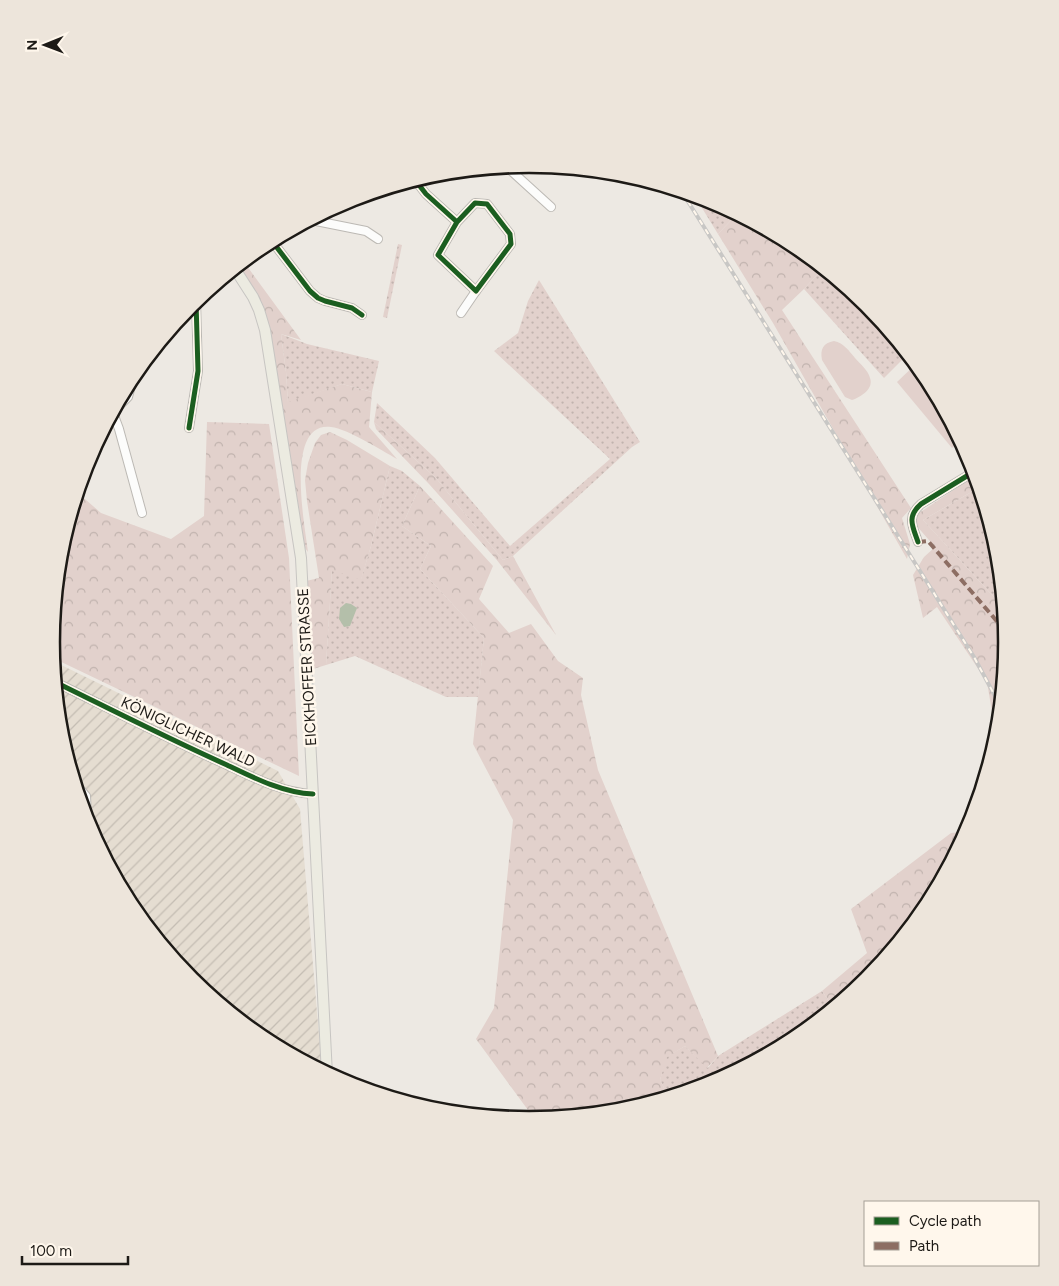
<svg xmlns="http://www.w3.org/2000/svg" width="1059" height="1286" font-family="Figtree,sans-serif">
<style>
.industrial{fill:url(#industrial-furrows)}
.grass{fill:url(#grass-dots)}
.forest{fill:url(#forest-crowns)}
.pitch{fill:#e2d1cc}
.water{fill:#b4bfaa}
.lines{fill:none;stroke-linecap:round;stroke-linejoin:round}
.minor-casing{stroke:#bcb9b4;stroke-width:10}
.major-casing{stroke:#c7c5c2;stroke-width:12}
.minor{stroke:#fcfcfb;stroke-width:8}
.major{stroke:#ecebe1;stroke-width:10}
.rail-casing{stroke:#c8c7c5;stroke-width:4}
.rail{stroke:#fff7ec;stroke-width:2;stroke-dasharray:5.5;stroke-linecap:butt}
.quiet{stroke:#8d6e63;stroke-width:4;stroke-dasharray:8 4;stroke-linecap:butt}
.cycleway-casing{stroke:#fff7ec;stroke-width:8}
.cycleway{stroke:#1b5e20;stroke-width:5}
.labels{text-anchor:middle;dominant-baseline:central;stroke-width:5;stroke-linejoin:round;paint-order:stroke}
.street-label{font-size:15px;fill:#1d1a16;stroke:#fff7ec}
.rim{fill:none;stroke:#1d1a16;stroke-width:2.5}
</style>
<defs>
<pattern id="industrial-furrows" width="10" height="10" patternUnits="userSpaceOnUse" patternTransform="scale(1.25)"><rect width="10" height="10" fill="#e5ddd1"/><path d="M-1 1l2-2M0 10L10 0M9 11l2-2" fill="none" stroke="#c4bdb3"/></pattern>
<pattern id="grass-dots" width="8" height="8" patternUnits="userSpaceOnUse" patternTransform="scale(1.25)"><rect width="8" height="8" fill="#e2d1cc"/><path d="M2 2h.1M6 6h.1" fill="none" stroke="#c1b3ae" stroke-width="1.8" stroke-linecap="round"/></pattern>
<pattern id="forest-crowns" width="20" height="18" patternUnits="userSpaceOnUse" patternTransform="scale(1.25)"><rect width="20" height="18" fill="#e2d1cc"/><path d="M2 6a3 3 0 1 1 6 0M12 15a3 3 0 1 1 6 0" fill="none" stroke="#c1b3ae"/></pattern>
</defs>
<rect width="100%" height="100%" fill="#ede9e3"/>
<!-- industrial -->
<polygon class="industrial" points="53,661 278,771 300,809 322,1072 264,1040 191,981 132,908 88,826 60,736"/>
<!-- grass -->
<g class="grass">
<polygon points="694,195 713,201 737,214 718,234"/>
<polygon points="398,244 402,245 387,318 383,317"/>
<polygon points="823,268 868,305 908,354 884,378 804,289"/>
<polygon points="539,280 640,442 632,447 513,556 503,560 465,514 436,478 374,422 377,403 435,458 510,546 610,459 494,351 518,333 528,301"/>
<polygon points="281,334 307,344 379,361 372,392 342,384 288,403 286,372"/>
<polygon points="390,466 402,471 420,486 402,526 431,546 420,569 484,638 478,697 446,697 355,656 326,665 332,569 361,579 371,546"/>
<polygon points="980,487 999,550 1004,608 923,520"/>
<polygon points="822,991 834,1009 795,1041 712,1085 669,1098 660,1080 666,1057 685,1046 708,1068 718,1056"/>
</g>
<!-- forest -->
<g class="forest">
<polygon points="737,214 795,246 823,268 804,289 782,310 911,508 902,518 910,544 907,559 773,323 718,234"/>
<path d="M 244,262 L 301,340 L 281,334 L 286,372 L 288,402 L 342,384 L 372,392 L 369,427 L 397,459 C 381,450 348,429 331,427 C 284,421 305,526 308,552 L 302,544 L 287,436 L 269,326 L 256,294 L 239,266 Z"/>
<polygon points="207,422 269,424 289,558 299,776 53,658 51,643 61,549 78,493 101,513 171,539 204,516"/>
<polygon points="374,422 436,478 465,514 503,560 513,556 556,635 496,559 429,484 376,429"/>
<polygon points="330,432 347,440 390,466 371,546 361,580 332,570 326,665 313,669 306,581 319,578 307,501 305,480 308,463 315,443 321,435"/>
<polygon points="976,475 980,487 923,520 1004,608 1008,643 999,737 997,742 987,682 937,607 923,618 913,575 924,557 935,547 915,524 915,519 916,515"/>
<polygon points="420,486 493,566 479,599 509,633 531,624 558,661 583,678 581,695 598,770 718,1056 707,1068 685,1046 667,1057 660,1080 669,1098 623,1112 536,1121 476,1039 494,1008 513,820 473,744 484,638 420,569 431,546 402,526"/>
<polygon points="969,831 927,909 867,981 834,1009 822,991 867,953 851,909 951,833"/>
</g>
<!-- pitch -->
<g class="pitch">
<path d="M 834,341 C 844,343 849,351 855,358 C 860,364 868,370 870,378 C 874,389 861,397 852,400 L 845,397 L 822,360 C 820,349 823,343 834,341 Z"/>
<polygon points="916,364 927,378 961,440 952,448 897,382"/>
</g>
<!-- water -->
<polygon class="water" points="346,603 351,604 357,608 350,626 344,627 339,619 340,608"/>
<g class="lines">
<!-- minor casing -->
<g class="minor-casing">
<g id="minor">
<polyline points="507,167 551,207"/>
<polyline points="421,179 419,185 426,194 457,222 438,255 476,291 511,244 510,234 487,204 475,203 457,222"/>
<polyline points="311,220 366,231 378,239"/>
<polyline points="272,241 310,291 318,298 325,301 352,308 362,315"/>
<polyline points="461,313 476,291"/>
<polyline points="115,410 128,397 134,375"/>
<polyline points="113,413 119,429 142,513"/>
<polyline points="189,428 198,371 196,301"/>
<path d="M 918,542 C 913,527 906,517 921,504 L 975,471"/>
<path d="M 55,682 C 112,710 169,739 227,765 C 254,778 284,793 313,794"/>
<polyline points="74,782 86,796 87,816 85,819"/>
</g>
</g>
<!-- major casing -->
<g class="major-casing">
<polyline id="major" points="235,269 253,297 259,310 265,330 301,558 327,1075"/>
</g>
<!-- minor -->
<use href="#minor" class="minor"/>
<!-- major -->
<use href="#major" class="major"/>
<!-- rail casing -->
<g class="rail-casing">
<polyline id="rail" points="682,192 974,657 995,696 1001,713"/>
</g>
<!-- rail -->
<use href="#rail" class="rail"/>
<!-- quiet -->
<polyline class="quiet" points="918,542 928,541 1007,633"/>
<!-- cycleway casing -->
<g class="cycleway-casing">
<g id="cycleway">
<polyline points="421,179 419,185 426,194 457,222 438,255 476,291 511,244 510,234 487,204 475,203 457,222"/>
<polyline points="272,241 310,291 318,298 325,301 352,308 362,315"/>
<polyline points="189,428 198,371 196,301"/>
<path d="M 918,542 C 913,527 906,517 921,504 L 975,471"/>
<path d="M 55,682 C 112,710 169,739 227,765 C 254,778 284,793 313,794"/>
</g>
</g>
<!-- cycleway -->
<use href="#cycleway" class="cycleway"/>
</g>
<g class="labels">
<!-- street labels -->
<g class="street-label">
<text transform="translate(307 667) rotate(-93)">EICKHOFFER STRASSE</text>
<text transform="translate(188 732) rotate(25)">KÖNIGLICHER WALD</text>
</g>
</g>
<!-- crop -->
<path d="M0 0H1059V1286H0ZM60 642a469 469 0 1 1 938 0a469 469 0 1 1-938 0Z" fill="#ede5db" fill-rule="evenodd"/>
<path class="rim" d="M60 642a469 469 0 1 1 938 0a469 469 0 1 1-938 0Z"/>
<!-- legend -->
<rect x="864" y="1201" width="175" height="65" fill="#fff7ec" stroke="#a59f96"/>
<rect x="874" y="1217" width="25" height="8" fill="#1b5e20" stroke="#a59f96"/>
<text x="909" y="1226" font-size="15" fill="#1d1a16">Cycle path</text>
<rect x="874" y="1242" width="25" height="8" fill="#8d6e63" stroke="#a59f96"/>
<text x="909" y="1251" font-size="15" fill="#1d1a16">Path</text>
<!-- north arrow -->
<g transform="translate(45 45) rotate(269)" stroke="#fff7ec" stroke-width="4" paint-order="stroke">
<path d="M0-4L9 19L0 12L-9 19Z" fill="#1d1a16"/>
<text y="-8" font-size="14" font-weight="bold" text-anchor="middle" fill="#1d1a16">N</text>
</g>
<!-- scale -->
<path d="M22 1256v8h106v-8" fill="none" stroke="#1d1a16" stroke-width="2.5"/>
<text x="30" y="1256" font-size="15" fill="#1d1a16" stroke="#fff7ec" stroke-width="4" paint-order="stroke">100 m</text>
</svg>
